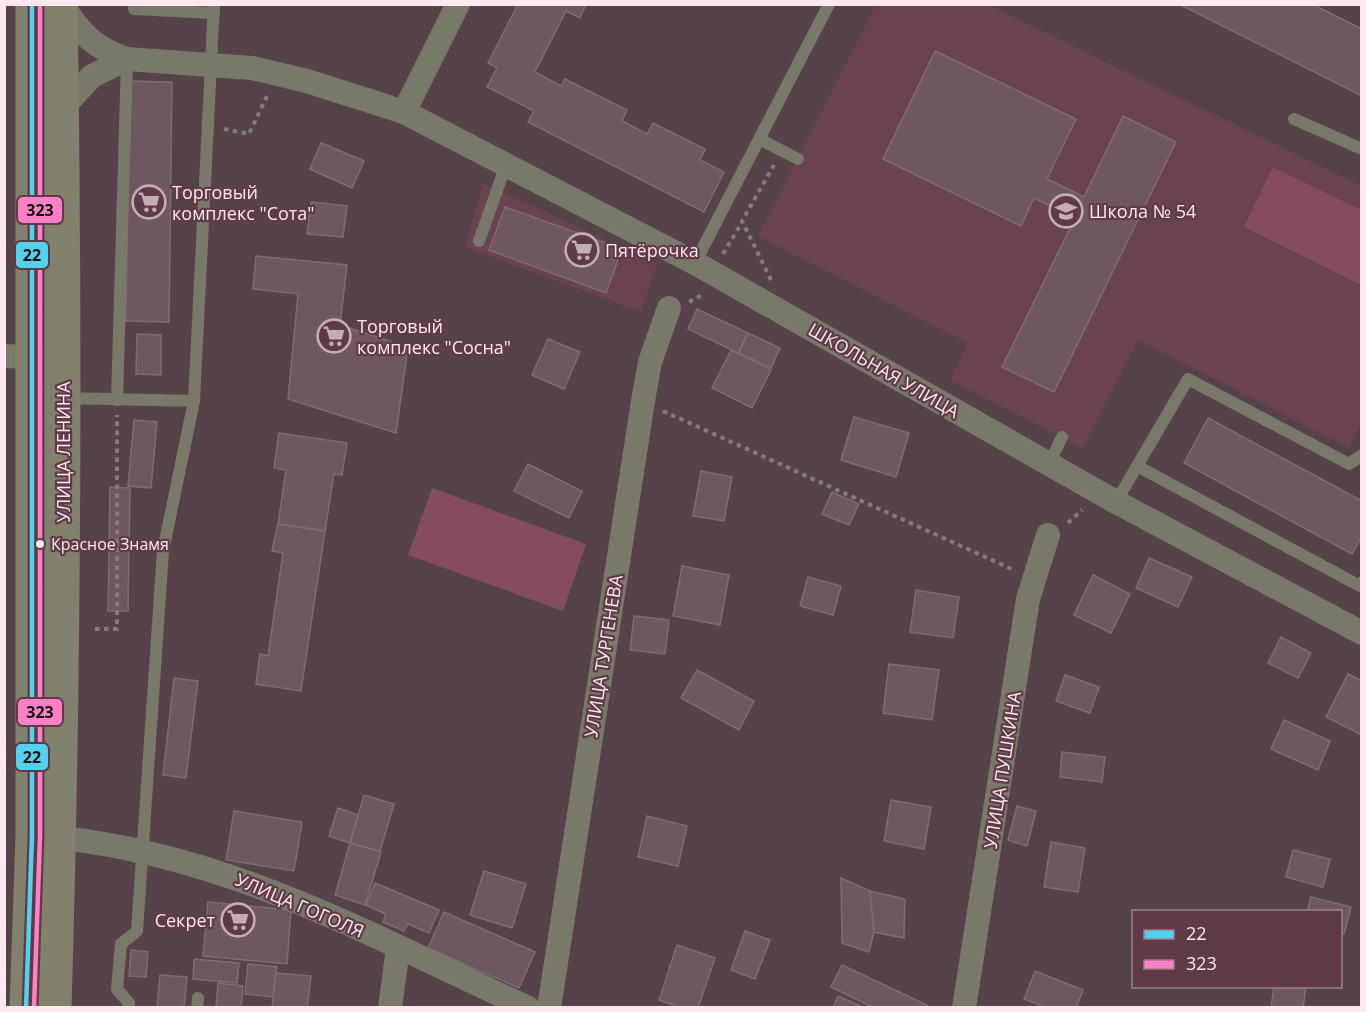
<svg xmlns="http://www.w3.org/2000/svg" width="1366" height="1012" font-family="'Open Sans',sans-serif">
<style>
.built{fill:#6a4250}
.pitch{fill:#854b60}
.building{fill:#6f5760;stroke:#7d6c73;stroke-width:1.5}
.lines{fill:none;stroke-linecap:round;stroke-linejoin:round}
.path{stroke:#827e76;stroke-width:4;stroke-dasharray:4.5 4.5;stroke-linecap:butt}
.lane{stroke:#797969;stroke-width:12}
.street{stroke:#797969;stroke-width:24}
.primary{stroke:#82816e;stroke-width:33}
.bus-1-casing{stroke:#5e3b47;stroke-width:9}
.bus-2-casing{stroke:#5e3b47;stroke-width:9}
.bus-1{stroke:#53d2ee;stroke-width:4.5}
.bus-2{stroke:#ff80c5;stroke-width:4.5}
.bus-dot{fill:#ffe8ef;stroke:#5e3b47;stroke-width:2}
.labels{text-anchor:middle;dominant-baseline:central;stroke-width:4.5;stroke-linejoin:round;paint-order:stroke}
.bus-label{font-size:16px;fill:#ffe8ef;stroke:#5e3b47;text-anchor:start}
.poi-label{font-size:18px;fill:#ffe8ef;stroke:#5e3b47;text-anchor:start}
.street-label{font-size:18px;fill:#ffe8ef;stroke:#5e3b47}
.line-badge{stroke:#5e3b47;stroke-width:2}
.pale-badge-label{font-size:16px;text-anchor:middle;font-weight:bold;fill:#111}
</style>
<rect width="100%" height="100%" fill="#56434a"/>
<!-- built -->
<g class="built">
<polygon points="876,5 989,5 1361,186 1361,423 1349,448 1138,340 1083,448 950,380 968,343 758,236"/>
<polygon points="483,183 657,264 641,312 465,247"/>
</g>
<!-- pitch -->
<g class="pitch">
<polygon points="1273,167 1361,210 1361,285 1244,227"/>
<polygon points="432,488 586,544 563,611 408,555"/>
</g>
<!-- building -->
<g class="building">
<polygon points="518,4 586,4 580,18 566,11 535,72 561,86 565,79 627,110 622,121 647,134 653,123 705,149 700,160 724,172 704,212 528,122 534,111 487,87 497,68 488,63"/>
<polygon points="1179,4 1312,4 1362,29 1362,96"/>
<polygon points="935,51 1076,119 1047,179 1084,197 1123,116 1176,142 1054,392 1002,367 1075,218 1034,198 1021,226 883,159"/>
<polygon points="129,81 172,82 169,322 126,321"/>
<polygon points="321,143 364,161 352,188 310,169"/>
<polygon points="311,202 347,206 343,237 307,234"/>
<polygon points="505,207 622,249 606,293 489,250"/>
<polygon points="256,256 347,265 340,325 408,347 396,433 288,399 298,294 253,289"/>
<polygon points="697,309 748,333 738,353 688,329"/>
<polygon points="748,333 780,348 771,368 739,353"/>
<polygon points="137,334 161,335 161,375 136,374"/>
<polygon points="548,339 580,352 564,389 532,375"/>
<polygon points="731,350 771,370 752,408 712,388"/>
<polygon points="854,417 909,433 896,477 841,460"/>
<polygon points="1208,418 1362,501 1362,536 1352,554 1184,463"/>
<polygon points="134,420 157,422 151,488 128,486"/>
<polygon points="279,433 347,443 342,475 334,474 325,531 278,524 286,470 274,468"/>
<polygon points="528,464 582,491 569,518 514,491"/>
<polygon points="701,471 732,477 724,521 693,516"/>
<polygon points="110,487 130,488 128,611 108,611"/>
<polygon points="832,492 859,504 849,525 822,514"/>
<polygon points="278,524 325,531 301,691 256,684 260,654 268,656 283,553 272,551"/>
<polygon points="1149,558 1192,577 1178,607 1136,588"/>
<polygon points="682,566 729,575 720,625 673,616"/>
<polygon points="1093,575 1130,594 1111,633 1074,615"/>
<polygon points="808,577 841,586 833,615 800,606"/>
<polygon points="916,590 959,597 953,638 910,632"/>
<polygon points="634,616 669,620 665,654 630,650"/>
<polygon points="1281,637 1311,653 1298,678 1268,663"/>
<polygon points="889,664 939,670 932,720 883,713"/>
<polygon points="697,670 754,701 739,730 681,698"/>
<polygon points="1348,674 1362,681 1362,735 1326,717"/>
<polygon points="1065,675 1099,687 1090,713 1056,701"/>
<polygon points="174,678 198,681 186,778 163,775"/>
<polygon points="1284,720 1330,741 1318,770 1271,749"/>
<polygon points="1062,752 1105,757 1102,782 1060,777"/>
<polygon points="364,795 394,804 380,851 350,843"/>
<polygon points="891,800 931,807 924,849 884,841"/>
<polygon points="1017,806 1036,811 1027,846 1008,840"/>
<polygon points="338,808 358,815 350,843 329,836"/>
<polygon points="234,811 302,822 294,871 226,860"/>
<polygon points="647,816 687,826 678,866 638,857"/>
<polygon points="1051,842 1085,848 1078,892 1044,887"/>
<polygon points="350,843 381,852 365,905 335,895"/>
<polygon points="1293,850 1330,859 1323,887 1286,877"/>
<polygon points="484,871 526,884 512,928 470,915"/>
<polygon points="841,878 870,891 874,932 869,952 842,943"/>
<polygon points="375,883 439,910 429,933 408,924 404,931 383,922 386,914 366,905"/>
<polygon points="870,891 905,899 904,938 874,932"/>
<polygon points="1311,897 1351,907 1344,934 1340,933 1340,912 1307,912"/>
<polygon points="208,902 291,910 287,964 203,956"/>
<polygon points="444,912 535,952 519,988 428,948"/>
<polygon points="745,931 770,940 755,979 731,970"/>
<polygon points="677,945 715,958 698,1008 681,1008 659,1000"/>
<polygon points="131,950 148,952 146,977 129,976"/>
<polygon points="194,959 239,963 237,983 193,979"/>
<polygon points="248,964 277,967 273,997 245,994"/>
<polygon points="842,965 927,1005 929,1008 874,1008 831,987"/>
<polygon points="1035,971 1083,990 1076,1008 1047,1008 1024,999"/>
<polygon points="276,973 311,976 307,1008 272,1008"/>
<polygon points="160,975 187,977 184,1008 157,1008"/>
<polygon points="218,983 243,986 241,1008 216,1008"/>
<polygon points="1274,986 1306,986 1303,1008 1271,1008"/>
<polygon points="838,996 865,1008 833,1008"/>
</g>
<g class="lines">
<!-- path -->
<g class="path">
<polyline points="224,129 249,134 267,96"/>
<polyline points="723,254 742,222"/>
<polyline points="771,280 742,221 774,165"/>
<polyline points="689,302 704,294"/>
<polyline points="663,411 1014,570"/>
<polyline points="1068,523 1082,510"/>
<polyline points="95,629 117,629 117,415"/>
</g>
<!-- lane -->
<g class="lane">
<polyline points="134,4 134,9 214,13"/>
<polyline points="1294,119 1362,149"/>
<polyline points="759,139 798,159"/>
<polyline points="479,241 506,165"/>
<polyline points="695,263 829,4"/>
<polyline points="65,398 194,401"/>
<polyline points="117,400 127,59"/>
<polyline points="1049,464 1062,437"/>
<polyline points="1137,466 1360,586 1362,582"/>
<polyline points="1116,502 1188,379 1349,464 1362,455"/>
<polyline points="128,1008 129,1003 117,989 121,944 137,931 163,551 194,401 214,4"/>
<polyline points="197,1008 198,998"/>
</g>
<!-- street -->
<g class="street">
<path d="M 62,4 C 79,32 95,49 127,59 L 252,68 L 307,81 L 404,112 L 695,263 L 1116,502 L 1362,633"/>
<polyline points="63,107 92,76 127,59"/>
<polyline points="404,112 458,4"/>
<polyline points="4,356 33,357"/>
<path d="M 60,838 C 228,855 377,938 528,1008"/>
<polyline points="390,1008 398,948"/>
<polyline points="549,1008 643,401 650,362 669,308"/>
<polyline points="964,1008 1028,599 1048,535"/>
</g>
<!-- primary -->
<g class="primary">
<polyline points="26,1008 32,836 32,4"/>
<path d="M 55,1008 C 65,673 66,339 61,4"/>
</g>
<!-- bus-1 casing -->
<g class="bus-1-casing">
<polyline id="bus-1" points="26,1008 32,836 32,4"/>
</g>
<!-- bus-2 casing -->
<g class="bus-2-casing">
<polyline id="bus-2" points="34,1008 40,836 40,4"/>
</g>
<!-- bus-1 -->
<use href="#bus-1" class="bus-1"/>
<!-- bus-2 -->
<use href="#bus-2" class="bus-2"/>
</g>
<!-- icons -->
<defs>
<g id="supermarket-ring" transform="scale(1.725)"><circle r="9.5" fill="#5e3b47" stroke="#c4aeb5" stroke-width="1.5"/><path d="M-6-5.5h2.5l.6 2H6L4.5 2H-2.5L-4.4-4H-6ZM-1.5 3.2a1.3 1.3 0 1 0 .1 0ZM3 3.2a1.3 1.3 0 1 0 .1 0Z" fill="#c4aeb5"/></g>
<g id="school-ring" transform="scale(1.725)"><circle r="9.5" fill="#5e3b47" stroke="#c4aeb5" stroke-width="1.5"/><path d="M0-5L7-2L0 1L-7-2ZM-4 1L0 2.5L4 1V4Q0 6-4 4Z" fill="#c4aeb5"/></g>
</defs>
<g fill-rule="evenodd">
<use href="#supermarket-ring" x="149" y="202"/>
<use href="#school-ring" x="1066" y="211"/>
<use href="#supermarket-ring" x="582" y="250"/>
<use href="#supermarket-ring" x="334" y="336"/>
<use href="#supermarket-ring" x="238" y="920"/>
</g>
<!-- markers -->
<circle class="bus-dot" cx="40" cy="544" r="5"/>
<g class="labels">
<!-- bus labels -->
<g class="bus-label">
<text x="51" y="544">Красное Знамя</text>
</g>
<!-- poi labels -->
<g class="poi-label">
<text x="172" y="192">Торговый<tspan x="172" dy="21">комплекс "Сота"</tspan></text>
<text x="1089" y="211">Школа № 54</text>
<text x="605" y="250">Пятёрочка</text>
<text x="357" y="326">Торговый<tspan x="357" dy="21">комплекс "Сосна"</tspan></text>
<text x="215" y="920" text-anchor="end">Секрет</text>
</g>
<!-- street labels -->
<g class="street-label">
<text transform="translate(884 370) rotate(30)">ШКОЛЬНАЯ УЛИЦА</text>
<text transform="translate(63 452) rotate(-90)">УЛИЦА ЛЕНИНА</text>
<text transform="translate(603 656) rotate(-81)">УЛИЦА ТУРГЕНЕВА</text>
<text transform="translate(1002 770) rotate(-81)">УЛИЦА ПУШКИНА</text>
<text transform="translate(300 905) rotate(23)">УЛИЦА ГОГОЛЯ</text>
</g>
</g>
<g class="line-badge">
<rect x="17" y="196" width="46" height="28" rx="6" fill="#ff80c5"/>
<rect x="15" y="241" width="34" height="28" rx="6" fill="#53d2ee"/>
<rect x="17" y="698" width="46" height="28" rx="6" fill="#ff80c5"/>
<rect x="15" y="743" width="34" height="28" rx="6" fill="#53d2ee"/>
</g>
<g class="pale-badge-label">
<text x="40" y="216">323</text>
<text x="32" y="261">22</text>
<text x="40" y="718">323</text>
<text x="32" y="763">22</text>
</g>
<!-- border -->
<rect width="1366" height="1012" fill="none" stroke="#ffe8ef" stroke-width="12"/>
<!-- legend -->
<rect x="1132" y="910" width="210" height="78" fill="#5e3b47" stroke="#9e808a" stroke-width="1.5"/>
<rect x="1144" y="930" width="30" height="9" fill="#53d2ee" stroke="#9e808a" stroke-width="1.5"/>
<text x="1186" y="940" font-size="18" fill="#ffe8ef">22</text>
<rect x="1144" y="960" width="30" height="9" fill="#ff80c5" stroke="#9e808a" stroke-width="1.5"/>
<text x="1186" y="970" font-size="18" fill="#ffe8ef">323</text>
</svg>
